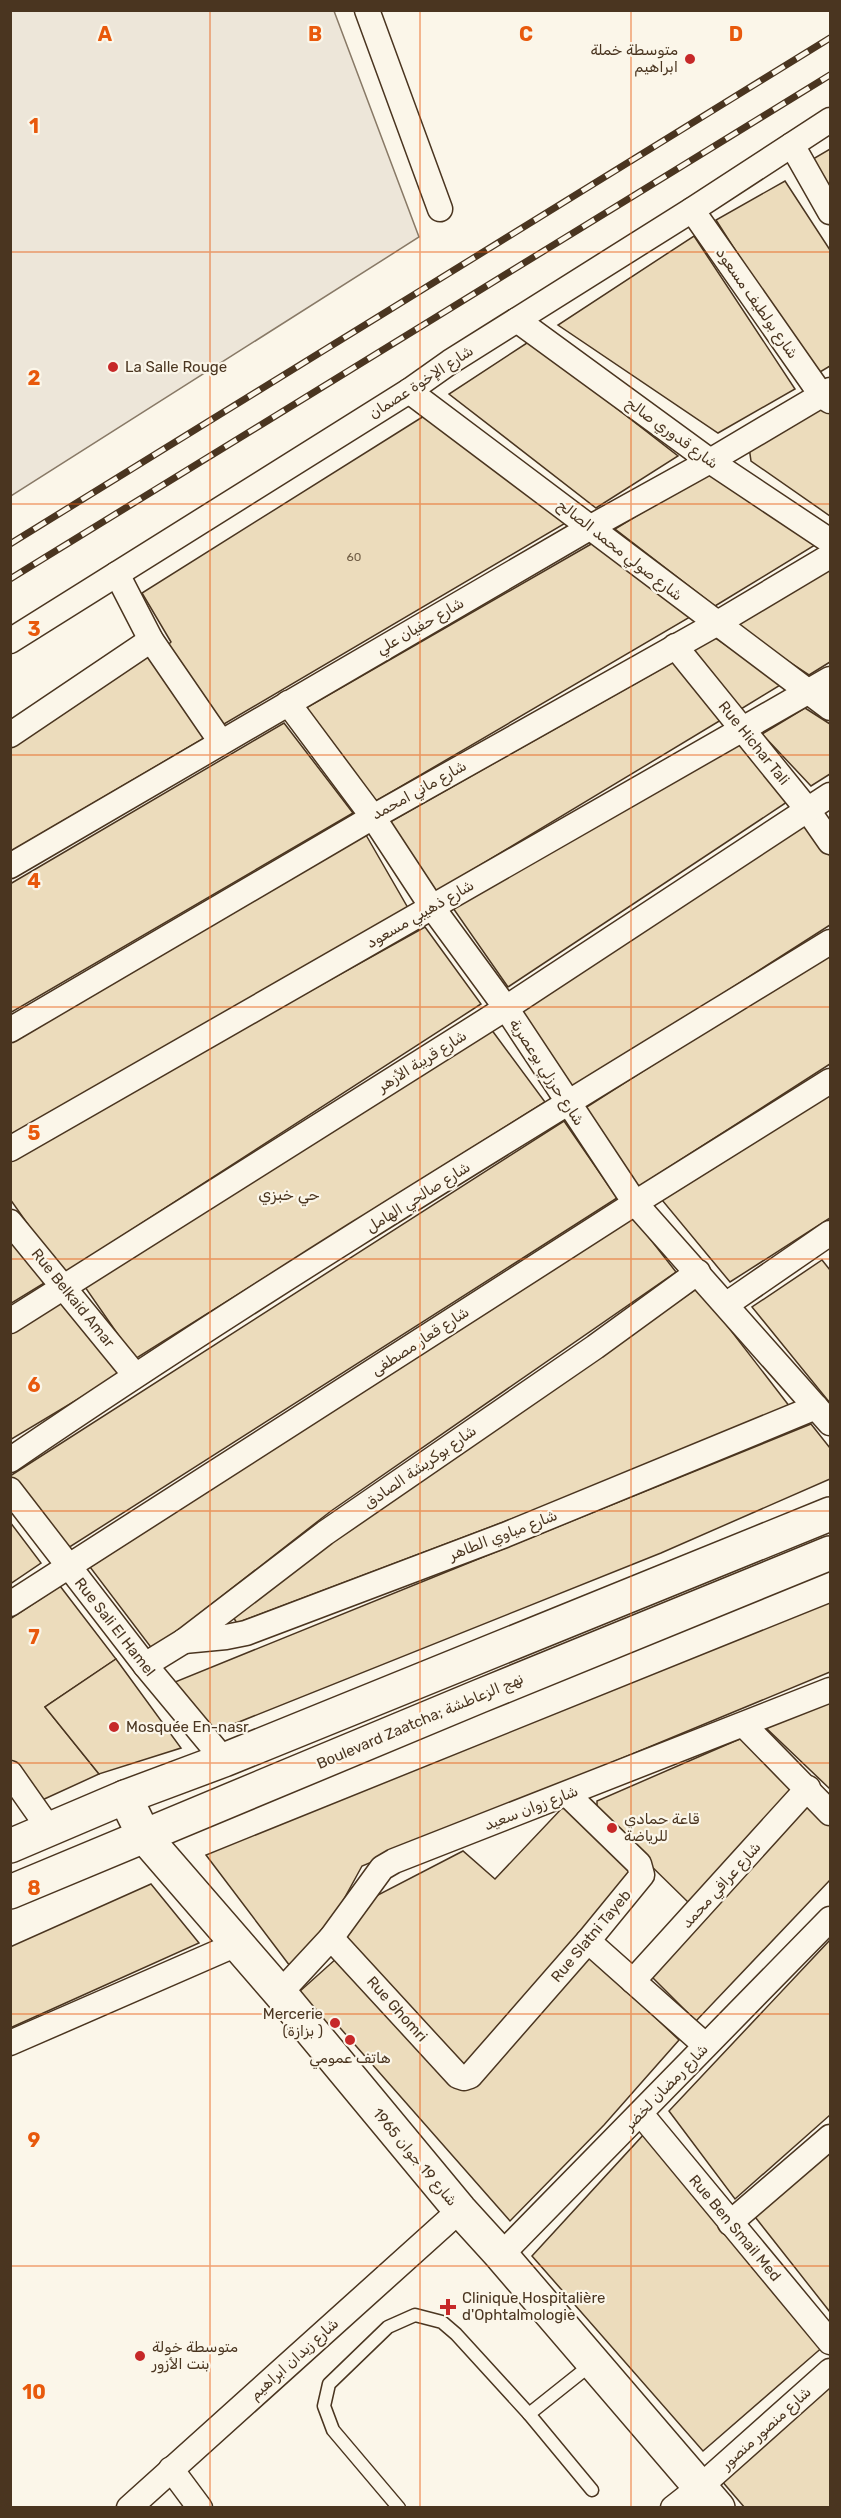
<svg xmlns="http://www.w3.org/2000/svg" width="841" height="2518" font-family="Rubik,Vazirmatn,sans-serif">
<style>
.green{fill:#ede6d9;stroke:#887966;stroke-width:1.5}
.building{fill:#ecdcbc;stroke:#4a3520;stroke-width:1.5}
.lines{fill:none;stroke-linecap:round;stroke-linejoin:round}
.lane-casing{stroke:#4a3520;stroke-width:15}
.street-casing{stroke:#4a3520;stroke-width:27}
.secondary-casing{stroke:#4a3520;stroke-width:36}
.primary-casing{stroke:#4a3520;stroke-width:36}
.lane{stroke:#fbf6e9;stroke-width:12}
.street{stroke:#fbf6e9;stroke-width:24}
.secondary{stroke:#fbf6e9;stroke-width:33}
.primary{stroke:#fbf6e9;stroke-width:33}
.rail-casing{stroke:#4a3520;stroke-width:7}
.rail{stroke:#fbf6e9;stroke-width:4.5;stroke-dasharray:14;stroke-linecap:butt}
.grid{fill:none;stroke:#e8590c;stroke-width:1.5;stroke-opacity:0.55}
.poi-dot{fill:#c62828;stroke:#fbf6e9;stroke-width:2}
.labels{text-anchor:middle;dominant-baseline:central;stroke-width:4.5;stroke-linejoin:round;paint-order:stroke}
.number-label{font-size:12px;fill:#725f47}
.poi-label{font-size:15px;fill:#4a3520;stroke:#fbf6e9;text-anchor:start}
.street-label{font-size:15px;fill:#4a3520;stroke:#fbf6e9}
.neighbourhood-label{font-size:16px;fill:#4a3520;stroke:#fbf6e9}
.grid-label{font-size:20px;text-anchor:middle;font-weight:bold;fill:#e8590c;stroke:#fbf6e9;stroke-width:4.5;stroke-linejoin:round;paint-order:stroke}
</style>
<rect width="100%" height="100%" fill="#fbf6e9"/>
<!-- green -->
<polygon class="green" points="11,10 334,11 419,237 11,496"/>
<!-- building -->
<g class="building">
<polygon points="830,149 830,190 813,159"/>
<polygon points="785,181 830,250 830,366 815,375 716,220"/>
<polygon points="694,236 795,389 718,433 558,325"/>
<polygon points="530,341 678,456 596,508 449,394"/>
<polygon points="823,404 830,410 830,516 751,461 749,447"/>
<polygon points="424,416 569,521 219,727 166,647 171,642 142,593"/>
<polygon points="709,472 815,545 715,606 615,529"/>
<polygon points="593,543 690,617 371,804 306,708"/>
<polygon points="830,565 830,662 809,675 732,624"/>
<polygon points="711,635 782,684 741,709 687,651"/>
<polygon points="154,650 211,734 10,852 10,749"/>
<polygon points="677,660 726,717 434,893 388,823"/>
<polygon points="805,708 830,724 830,774 811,786 762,734"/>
<polygon points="284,723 353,813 10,1013 10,884"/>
<polygon points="745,739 790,800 508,987 453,908"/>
<polygon points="806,821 830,856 830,925 572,1090 521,1011"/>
<polygon points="366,835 408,908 10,1139 10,1041"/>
<polygon points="425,927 481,1004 63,1274 10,1199 10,1158"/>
<polygon points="830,952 830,1064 635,1189 582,1110"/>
<polygon points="491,1029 545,1102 135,1359 85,1287"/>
<polygon points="830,1095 830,1218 730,1282 662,1200"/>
<polygon points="564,1121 617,1198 68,1548 10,1476"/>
<polygon points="633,1217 676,1272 331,1511 153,1650 90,1567"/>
<polygon points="10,1239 46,1282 10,1304"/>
<polygon points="822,1260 830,1270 830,1403 752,1307"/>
<polygon points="698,1288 790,1407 551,1504 237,1623 229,1611"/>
<polygon points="60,1301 120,1374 10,1440 10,1333"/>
<polygon points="811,1424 830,1448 830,1479 661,1553 214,1732 175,1682"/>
<polygon points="10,1522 41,1563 10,1584"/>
<polygon points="60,1586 116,1659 45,1707 99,1774 40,1801 10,1759 10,1619"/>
<polygon points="830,1603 830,1672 362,1866 327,1930 293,1970 206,1855"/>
<polygon points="116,1659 181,1748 99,1774 45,1707"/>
<polygon points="830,1700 830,1789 764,1726"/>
<polygon points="742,1738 796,1788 691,1905 597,1813 597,1801"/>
<polygon points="809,1800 830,1821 830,1880 696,2021 650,1975"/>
<polygon points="565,1805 635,1875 465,2067 345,1938 374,1897 463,1851 495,1879"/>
<polygon points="151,1884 199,1943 10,2028 10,1947"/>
<polygon points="830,1940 830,2115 735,2199 669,2111"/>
<polygon points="588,1953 679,2040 604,2125 510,2221 334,2021 327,2030 299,1992 337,1958 461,2090"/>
<polygon points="646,2132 825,2345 703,2451 532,2256"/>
<polygon points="830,2146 830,2312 752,2213"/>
<polygon points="830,2384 830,2508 745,2508 721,2480"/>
</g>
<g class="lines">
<!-- lane casing -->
<g class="lane-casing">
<g id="lane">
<polyline points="529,2414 593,2363"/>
<polyline points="399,2508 333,2430 324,2406 329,2384 388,2327 415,2315 442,2322 456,2334 529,2414 592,2490"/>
</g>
</g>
<!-- street casing -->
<g class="street-casing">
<g id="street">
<polyline points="367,10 440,209"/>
<polyline points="792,145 830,212"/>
<polyline points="692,210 822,396 830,401"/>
<polyline points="517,320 710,461 830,541"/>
<polyline points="409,391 830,708"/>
<polyline points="117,574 151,640 221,742"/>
<polyline points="10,641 409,391 450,362 692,210 830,120"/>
<polyline points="675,646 807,809 830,842"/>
<polyline points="288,703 373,817 432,907 506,1008 635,1203 830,1423"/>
<polyline points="10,735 151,640"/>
<polyline points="10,866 591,527 710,461 830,390"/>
<polyline points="10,1030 373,817 716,624 830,556"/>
<polyline points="10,1149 830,679"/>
<polyline points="10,1222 135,1375"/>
<polyline points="727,1304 830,1233"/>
<polyline points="10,1321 506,1008 830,795"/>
<path d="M 10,1460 C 277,1278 555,1111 830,942"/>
<polyline points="10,1490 145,1665 224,1760"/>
<polyline points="10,1604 635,1203 830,1081"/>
<polyline points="184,1641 226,1637 246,1633 505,1535 816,1407"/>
<polyline points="145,1665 184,1641 325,1533 595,1347 698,1272"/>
<polyline points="744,1725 830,1813"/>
<polyline points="10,1773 50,1830"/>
<polyline points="331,1938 458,2076 464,2078 470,2076 588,1941 642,1875 639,1864 567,1794"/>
<polyline points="588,1941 705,2045"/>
<polyline points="633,1981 808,1788"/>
<polyline points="280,1993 331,1938 382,1868 394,1861 830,1690"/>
<polyline points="10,2043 237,1944"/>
<polyline points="641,2114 830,2342"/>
<polyline points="730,2223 830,2137"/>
<polyline points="501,2255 830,1919"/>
<polyline points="171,2469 200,2508"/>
<polyline points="129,2508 460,2210"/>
<polyline points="673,2508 701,2486 830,2371"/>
</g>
</g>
<!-- secondary casing -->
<g class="secondary-casing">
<polyline id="secondary" points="125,1797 144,1836 280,1993 460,2210 501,2255 718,2508"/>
</g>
<!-- primary casing -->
<g class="primary-casing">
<g id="primary">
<polyline points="10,1846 125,1797 224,1760 830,1514"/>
<polyline points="10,1892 480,1696 830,1553"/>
</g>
</g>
<!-- lane -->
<use href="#lane" class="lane"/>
<!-- street -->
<use href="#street" class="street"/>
<!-- secondary -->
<use href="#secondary" class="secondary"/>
<!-- primary -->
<use href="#primary" class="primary"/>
<!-- rail casing -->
<g class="rail-casing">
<g id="rail">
<polyline points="10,544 830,38"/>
<polyline points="10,579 830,75"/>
</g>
</g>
<!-- rail -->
<use href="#rail" class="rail"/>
</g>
<!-- grid -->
<path class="grid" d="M 210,10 L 210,2508M 420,10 L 420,2508M 631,10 L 631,2508M 10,252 L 830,252M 10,504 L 830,504M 10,755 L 830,755M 10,1007 L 830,1007M 10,1259 L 830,1259M 10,1511 L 830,1511M 10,1763 L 830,1763M 10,2014 L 830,2014M 10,2266 L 830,2266"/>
<!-- markers -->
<g class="poi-dot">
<circle cx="690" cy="59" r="6"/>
<circle cx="113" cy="367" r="6"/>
<circle cx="114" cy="1727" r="6"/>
<circle cx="612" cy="1828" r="6"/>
<circle cx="335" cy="2023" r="6"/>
<circle cx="350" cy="2040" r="6"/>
<path d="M445 2298h6v6h6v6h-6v6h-6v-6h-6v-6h6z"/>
<circle cx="140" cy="2356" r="6"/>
</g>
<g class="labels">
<!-- number labels -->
<g class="number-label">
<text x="354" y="557">60</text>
</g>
<!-- poi labels -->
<g class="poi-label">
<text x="678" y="50" text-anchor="end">متوسطة خملة<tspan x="678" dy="17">ابراهيم</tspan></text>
<text x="125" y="367">La Salle Rouge</text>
<text x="126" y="1727">Mosquée En-nasr</text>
<text x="624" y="1819">قاعة حمادي<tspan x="624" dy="17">للرياضة</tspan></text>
<text x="323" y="2014" text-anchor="end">Mercerie<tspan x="323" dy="17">(بزازة )</tspan></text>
<text x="350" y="2058" text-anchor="middle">هاتف عمومي</text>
<text x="462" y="2298">Clinique Hospitalière<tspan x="462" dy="17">d'Ophtalmologie</tspan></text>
<text x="152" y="2347">متوسطة خولة<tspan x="152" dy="17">بنت الأزور</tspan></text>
</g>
<!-- street labels -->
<g class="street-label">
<text transform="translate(757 303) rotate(55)">شارع بولطيف مسعود</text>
<text transform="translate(421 382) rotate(-33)">شارع الإخوة عصمان</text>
<text transform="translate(672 433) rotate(36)">شارع قدوري صالح</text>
<text transform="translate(620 550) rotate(38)">شارع صولي محمد الصالح</text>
<text transform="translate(420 626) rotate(-30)">شارع حفيان علي</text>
<text transform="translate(754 743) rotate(51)">Rue Hichar Tali</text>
<text transform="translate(419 790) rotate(-29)">شارع ماني امحمد</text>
<text transform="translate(420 914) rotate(-30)">شارع ذهيبي مسعود</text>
<text transform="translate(422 1061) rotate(-32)">شارع قريبة الأزهر</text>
<text transform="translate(547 1072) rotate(57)">شارع حرزلي بوعصرية</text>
<text transform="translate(418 1197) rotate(-32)">شارع صالحي الهامل</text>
<text transform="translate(73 1298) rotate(51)">Rue Belkaid Amar</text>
<text transform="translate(420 1341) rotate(-33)">شارع قعار مصطفى</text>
<text transform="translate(420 1467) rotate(-35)">شارع بوكريشة الصادق</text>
<text transform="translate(503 1535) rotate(-21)">شارع مياوي الطاهر</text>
<text transform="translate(115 1627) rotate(52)">Rue Sali El Hamel</text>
<text transform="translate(420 1721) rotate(-23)">Boulevard Zaatcha; نهج الزعاطشة</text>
<text transform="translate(531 1808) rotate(-21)">شارع زوان سعيد</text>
<text transform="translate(721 1885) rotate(-48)">شارع عرافي محمد</text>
<text transform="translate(591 1936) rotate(-50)">Rue Slatni Tayeb</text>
<text transform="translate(397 2009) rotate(48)">Rue Ghomri</text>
<text transform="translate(666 2087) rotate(-46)">شارع رمضان لخضر</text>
<text transform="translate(415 2157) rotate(50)">شارع 19 جوان 1965</text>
<text transform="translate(735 2228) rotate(50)">Rue Ben Smail Med</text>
<text transform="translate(294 2359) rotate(-42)">شارع زيدان ابراهيم</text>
<text transform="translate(766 2428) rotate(-42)">شارع منصور منصور</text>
</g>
<!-- neighbourhood labels -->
<g class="neighbourhood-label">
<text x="289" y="1194">حي خبزي</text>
</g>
</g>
<g class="grid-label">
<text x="105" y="41">A</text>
<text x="315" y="41">B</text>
<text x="526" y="41">C</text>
<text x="736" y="41">D</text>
<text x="34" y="133">1</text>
<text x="34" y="385">2</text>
<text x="34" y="636">3</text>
<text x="34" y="888">4</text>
<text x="34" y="1140">5</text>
<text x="34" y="1392">6</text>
<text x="34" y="1644">7</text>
<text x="34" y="1895">8</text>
<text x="34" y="2147">9</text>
<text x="34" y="2399">10</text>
</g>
<!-- border -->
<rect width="841" height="2518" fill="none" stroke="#4a3520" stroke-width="24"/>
</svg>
